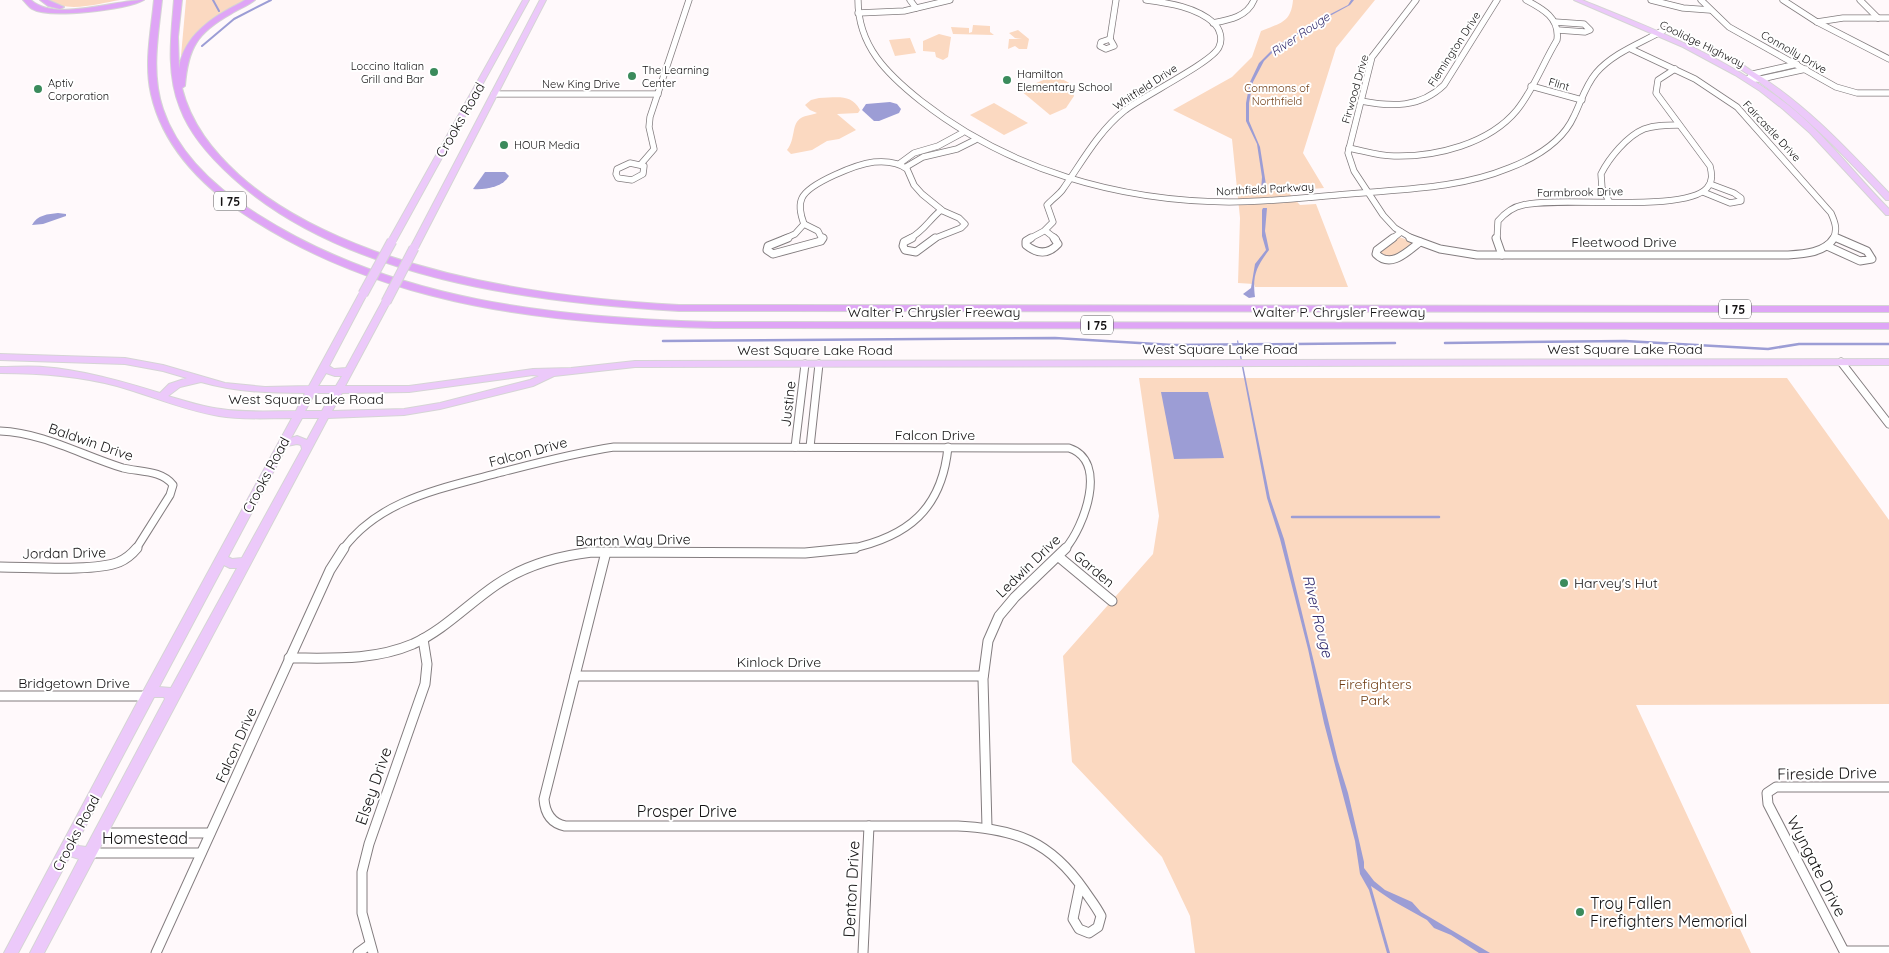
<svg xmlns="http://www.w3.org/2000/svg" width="1889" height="953" font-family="Quicksand,sans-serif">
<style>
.green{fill:#fbd9c1}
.water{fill:#9c9dd5}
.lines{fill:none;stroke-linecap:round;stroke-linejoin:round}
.stream-far1{stroke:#9c9dd5;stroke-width:2}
.stream{stroke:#9c9dd5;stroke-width:2.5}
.minor-far2-casing{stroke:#837d7f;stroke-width:7}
.minor-far1-casing{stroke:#837d7f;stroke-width:9}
.minor-casing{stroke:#837d7f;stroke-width:11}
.major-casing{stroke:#d5d4d5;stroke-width:2}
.highway-casing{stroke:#d5d4d5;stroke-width:2}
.minor-far2{stroke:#fff;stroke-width:5.5}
.minor-far1{stroke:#fff;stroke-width:7}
.minor{stroke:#fff;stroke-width:9}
.major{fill:#ecc9fa;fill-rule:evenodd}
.highway{fill:#dfa5f6;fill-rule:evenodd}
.major-bridge-casing{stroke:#d5d4d5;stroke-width:11;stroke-linecap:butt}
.major-bridge{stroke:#ecc9fa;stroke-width:9}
.poi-dot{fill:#3b8b5c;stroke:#fff;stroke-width:2}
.labels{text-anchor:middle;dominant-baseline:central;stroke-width:4;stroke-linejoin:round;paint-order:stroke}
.far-street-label{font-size:11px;fill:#141213;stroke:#fff}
.far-poi-label{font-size:11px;fill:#141213;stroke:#fff;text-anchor:start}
.far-park-label{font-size:11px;fill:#713e15;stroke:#fff}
.far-water-label{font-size:12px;font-style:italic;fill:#302a6c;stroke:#fff}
.shield{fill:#fff;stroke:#5a595a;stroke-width:1}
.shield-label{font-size:12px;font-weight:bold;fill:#141213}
.street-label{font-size:14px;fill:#141213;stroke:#fff}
.poi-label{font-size:14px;fill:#141213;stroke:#fff;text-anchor:start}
.park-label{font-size:14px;fill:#713e15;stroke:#fff}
.water-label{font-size:15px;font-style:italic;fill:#302a6c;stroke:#fff}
.near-street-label{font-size:16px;fill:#141213;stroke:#fff}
.near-poi-label{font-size:16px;fill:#141213;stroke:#fff;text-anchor:start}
</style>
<rect width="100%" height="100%" fill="#fff9fb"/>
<!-- green -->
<g class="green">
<path d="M 49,0 L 120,0 C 100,3 67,14 49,0 Z"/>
<polygon points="186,0 248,0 213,21 181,56"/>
<path d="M 1293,0 L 1375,0 L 1336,48 L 1303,153 L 1324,188 L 1287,191 L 1300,205 L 1316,204 L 1348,287 L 1255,287 L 1254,284 L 1238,283 L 1240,218 L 1232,139 L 1173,110 L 1232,77 L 1252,57 L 1261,31 C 1280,23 1291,23 1293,0 Z"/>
<polygon points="973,25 990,26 990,32 994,35 953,34 951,27 969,28 969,33 972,32"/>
<polygon points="1018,30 1029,39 1027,49 1019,49 1015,46 1008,49 1009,39 1022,39 1015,38 1009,33"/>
<polygon points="939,34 951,37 948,57 943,60 936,57 935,52 923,51 923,41"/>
<polygon points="910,38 916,53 895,56 889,40"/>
<polygon points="1055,75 1071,84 1074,96 1066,108 1050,115 1020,90"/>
<path d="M 819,98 C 836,98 851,93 860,110 L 858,113 L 837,114 L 856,130 L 839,139 L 827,141 L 812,150 L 791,154 L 787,150 C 796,139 791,124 801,118 C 806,115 812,115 817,113 L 810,110 L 805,105 L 811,100 Z"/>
<polygon points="994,103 1028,123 1004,135 970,115"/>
<polygon points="1399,237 1411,241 1412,244 1393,258 1387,259 1379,252"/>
<polygon points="1139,378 1787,378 1889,520 1889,704 1636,705 1751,953 1195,953 1190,916 1162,857 1072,762 1063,656 1153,554 1159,516"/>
</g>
<!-- water -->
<g class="water">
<polygon points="1351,0 1354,0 1350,5 1317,23 1277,48 1264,61 1253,82 1249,103 1249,121 1260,147 1267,191 1261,191 1262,177 1257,144 1246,121 1246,103 1250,82 1259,63 1275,47 1315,22 1348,5"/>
<polygon points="890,102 897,104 901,109 899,113 879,121 874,121 862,110 866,104"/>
<path d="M 485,172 L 505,172 L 509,176 C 503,187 485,190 473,189 Z"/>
<path d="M 1263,208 L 1267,208 L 1265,231 L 1269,250 C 1257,266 1252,275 1255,297 L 1249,298 L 1243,294 L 1251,288 L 1255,264 L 1266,250 L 1262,236 L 1262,210 Z"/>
<path d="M 58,213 L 66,214 L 66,216 L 43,224 L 32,225 C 37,215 48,214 58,213 Z"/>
<polygon points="1238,340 1270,498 1284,539 1338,761 1348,793 1364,862 1364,868 1374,881 1385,890 1412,902 1421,912 1490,953 1479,953 1451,935 1434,928 1427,920 1393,901 1371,886 1390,953 1387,953 1369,890 1360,874 1355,841 1324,723 1308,649 1280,539 1267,498 1237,341"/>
<polygon points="1161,392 1208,392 1224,458 1174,459"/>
</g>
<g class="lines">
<!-- stream-far1 -->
<g class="stream-far1">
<polyline points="213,0 219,11"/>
<polyline points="202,46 234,19 271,0"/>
</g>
<!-- stream -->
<g class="stream">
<polyline points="663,341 1055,338 1173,345 1395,343"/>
<polyline points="1445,343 1625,341 1768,349 1799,344 1889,344"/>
<polyline points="1292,517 1439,517"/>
</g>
<!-- minor-far2 casing -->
<g class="minor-far2-casing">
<g id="minor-far2">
<path d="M 858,0 C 858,46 887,74 921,101 C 1009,170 1118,201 1229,202 C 1269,202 1309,197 1349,194 C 1402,189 1458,189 1509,168 C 1535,158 1562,143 1574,116 C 1581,102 1585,86 1596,73 C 1613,53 1641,43 1664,30"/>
<polyline points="910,0 916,8"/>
<polyline points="1651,0 1683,8 1710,10"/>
<polyline points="1701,0 1729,27 1836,87 1857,93 1889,93"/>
<polyline points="1783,0 1817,22 1889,59"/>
<polyline points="1860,0 1878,18"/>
<polyline points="858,13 904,11 950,0"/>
<polyline points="1555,22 1584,24 1590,30 1585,32 1558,30"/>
<polyline points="1817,22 1843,18 1889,18"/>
<path d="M 1213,23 C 1229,20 1247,17 1254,0"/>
<polygon points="1110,39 1114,46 1106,49 1100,46 1101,42"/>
<polyline points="1110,39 1116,0"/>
<path d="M 1631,49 L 1695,79 L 1737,107 L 1831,213 C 1835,222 1838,230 1833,239"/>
<polyline points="1749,78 1753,74 1797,64"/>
<polyline points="1748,79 1761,79 1806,69"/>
<polyline points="1531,86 1582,100"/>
<polyline points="494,94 658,94"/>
<path d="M 1361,101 C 1392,107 1420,108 1444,85 L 1497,0"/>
<path d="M 1349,148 C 1364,151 1379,156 1394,156 C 1436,157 1489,144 1517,110 C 1534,89 1543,63 1557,40 C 1560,18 1543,9 1526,0"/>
<polygon points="630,163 644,166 643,174 632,180 618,178 616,174 617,169"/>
<polyline points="641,164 654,149 649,127 650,117 689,0"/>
<polyline points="899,164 914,153 938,146 962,133"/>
<polyline points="906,167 923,157 957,149 975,140"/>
<polyline points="1703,192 1730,203 1741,201 1741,198 1734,193 1710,184"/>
<path d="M 1609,201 L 1602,188 L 1601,174 C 1609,158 1627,136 1644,129 C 1655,125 1667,125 1679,125"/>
<polyline points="804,224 818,231 822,239"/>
<path d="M 804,224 C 801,216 798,206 802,198 C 809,183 857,164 874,162 C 885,161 898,162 907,169 L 914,185 L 922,194 L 943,211 L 959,218 L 965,224 L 961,228 L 933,239"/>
<polyline points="1047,232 1056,239"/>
<polyline points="1835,237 1839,239"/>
<polyline points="784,239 795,234 804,224"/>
<path d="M 909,239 C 924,231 928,221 941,210"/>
<path d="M 1029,239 L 1044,231 L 1053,222 L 1047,205 C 1052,199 1059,195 1063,189 C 1082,162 1098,132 1124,111 C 1141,97 1213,62 1219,47 C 1223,39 1220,29 1214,23 C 1196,7 1169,3 1146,0"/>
<polyline points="1392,239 1401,232"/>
<polyline points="1413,239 1395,228 1383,215 1354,171 1348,153 1372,57 1416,0"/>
<path d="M 1497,239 L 1498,221 C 1505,213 1512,207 1523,205 C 1562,196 1685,213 1707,188 C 1713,181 1712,174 1710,166 L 1656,93 L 1658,80 L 1675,69"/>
</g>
</g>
<!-- minor-far1 casing -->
<g class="minor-far1-casing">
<g id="minor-far1">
<polyline points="788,238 768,246 767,250 773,254 821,241 823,238"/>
<polyline points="912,238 904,242 903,246 905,250 916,252 935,238"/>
<path d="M 1031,238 L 1026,241 L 1026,245 C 1037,254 1048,255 1058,244 L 1054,238"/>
<path d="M 1393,238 L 1377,250 L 1376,254 C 1391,269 1407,252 1420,242"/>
<path d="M 1410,238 L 1440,249 L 1477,255 L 1787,255 C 1803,254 1825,253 1834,238"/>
<polyline points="1496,238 1502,255"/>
<polyline points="1827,246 1860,261 1872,259 1867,251 1837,238"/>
<polyline points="1841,362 1889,424"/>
<path d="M 0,431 C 44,433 81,455 123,468 C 139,472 162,470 173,485 L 170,495 L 136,549"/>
<polyline points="795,447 805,364"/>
<polyline points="810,447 819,364"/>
<path d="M 343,549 C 380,499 441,489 498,473 C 537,463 574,453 614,447 L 1069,448 C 1109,461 1084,527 1065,549"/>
<path d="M 849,549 C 908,537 942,509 948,447"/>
</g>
</g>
<!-- minor casing -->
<g class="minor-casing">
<g id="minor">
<path d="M 606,552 L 544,799 C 545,813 551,823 565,826 L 958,826 C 1016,829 1050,841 1084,890 C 1090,899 1096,906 1101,916 L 1098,927 L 1089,933 L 1079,929 L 1073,919 L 1080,885"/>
<polyline points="1059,557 1112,601"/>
<path d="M 0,567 C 30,567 94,572 119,562 C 126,559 132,554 137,548"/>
<path d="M 289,658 C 331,658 373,661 413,644 C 444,630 468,604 496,585 C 525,565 558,556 592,552 L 805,553 L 855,548"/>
<polyline points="575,676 983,676"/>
<polyline points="0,696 147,696"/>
<polyline points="987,827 983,679 988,641 999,616 1015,597 1066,548"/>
<polyline points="100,833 210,833"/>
<polyline points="89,853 201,853"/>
<polyline points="1845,951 1889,951"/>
<polyline points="156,953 330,570 344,548"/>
<polyline points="358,953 369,945"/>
<polyline points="373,953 362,913 362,872 369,844 425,684 427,664 423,639"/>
<polyline points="863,953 869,826"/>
<polyline points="1845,953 1768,804 1767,793 1776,787 1889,787"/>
</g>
</g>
<!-- major casing -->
<g class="major-casing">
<g id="major">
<polygon points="523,0 529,0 396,241 392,244 389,243 388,241"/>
<polygon points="540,0 546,0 418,248 414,251 411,250 410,248"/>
<path d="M 1574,0 L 1582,0 C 1654,29 1727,57 1788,105 C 1826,135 1855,175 1889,209 L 1889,215 L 1886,215 L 1810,133 L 1783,109 L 1760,91 L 1735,75 L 1683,47 Z"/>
<path d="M 1732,62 C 1739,61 1746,67 1752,71 C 1805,103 1847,149 1889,193 L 1889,200 L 1886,200 C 1837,148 1794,102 1732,64 Z"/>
<path d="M 363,291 L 367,294 L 329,366 L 334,369 L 346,368 L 383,300 L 389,300 L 390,302 L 345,386 L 409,386 L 533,369 L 571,368 L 635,361 L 1889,359 L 1889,365 L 635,367 L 554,376 L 533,386 L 440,409 L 404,415 L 328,418 L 44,953 L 30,953 L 79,859 L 70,856 L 18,953 L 4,953 L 145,688 L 292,418 C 268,418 243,420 219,416 C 183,410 152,396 117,386 C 79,376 40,373 0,373 L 0,367 C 14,367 29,366 43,367 C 83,370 121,381 160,393 L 169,384 L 187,378 L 163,371 L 125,364 L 0,360 L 0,354 L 125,358 L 163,365 L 225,383 L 265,387 L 309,386 L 359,294 ZM 326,373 L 335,376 L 342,376 L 336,386 L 318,386 ZM 533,375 L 539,376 L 530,380 L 440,403 L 404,409 L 332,411 L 342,393 L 409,392 ZM 201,382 C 236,392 269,393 305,393 L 296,411 C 271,411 246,413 221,409 C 203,407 185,401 168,396 L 180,387 ZM 315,393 L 332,393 L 322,411 L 305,411 ZM 302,418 L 319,418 L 307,440 L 297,436 L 291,438 ZM 297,444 L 301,445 L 302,449 L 242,558 L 232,559 L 228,557 L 287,446 ZM 224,565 L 230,568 L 237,568 L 171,688 L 159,687 ZM 154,697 L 164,697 L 165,699 L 86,847 L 79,846 L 76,844 Z"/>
</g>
</g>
<!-- highway casing -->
<g class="highway-casing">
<g id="highway">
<path d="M 23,0 L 31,0 C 54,22 114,0 144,0 C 128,10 48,19 32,9 C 29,7 26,3 23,0 Z"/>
<polygon points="40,0 48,0 64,7 60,9 48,6"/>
<path d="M 154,0 L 162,0 C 158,37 151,73 163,109 C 178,154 217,189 257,214 C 395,302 554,317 714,322 L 1889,323 L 1889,329 L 714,328 C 552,324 389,308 250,218 C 205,189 163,148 151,94 C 144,63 151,31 154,0 Z"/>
<path d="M 174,0 L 182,0 L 178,37 L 179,69 C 183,36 212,17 240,3 L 245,0 L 255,0 C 248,6 238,9 231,14 C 197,33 188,48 185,86 L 182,88 C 191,124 213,151 239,175 C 278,210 325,233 374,251 C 473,286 575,299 679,305 L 1889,306 L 1889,312 L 679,311 C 534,303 343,279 232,177 C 211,158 190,135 180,108 C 166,73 171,36 174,0 Z"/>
</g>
</g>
<!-- minor-far2 -->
<use href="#minor-far2" class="minor-far2"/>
<!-- minor-far1 -->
<use href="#minor-far1" class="minor-far1"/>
<!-- minor -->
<use href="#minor" class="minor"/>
<!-- major -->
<use href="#major" class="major"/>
<!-- highway -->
<use href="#highway" class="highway"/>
<!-- major-bridge casing -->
<g class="major-bridge-casing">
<g id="major-bridge">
<polyline points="363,294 392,241"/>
<polyline points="386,302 414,248"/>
</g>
</g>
<!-- major-bridge -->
<use href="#major-bridge" class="major-bridge"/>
</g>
<!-- markers -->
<g class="poi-dot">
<circle cx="434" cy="72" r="5"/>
<circle cx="632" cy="76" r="5"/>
<circle cx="1007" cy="80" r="5"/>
<circle cx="38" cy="89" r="5"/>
<circle cx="504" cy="145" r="5"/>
<circle cx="1564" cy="583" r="5"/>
<circle cx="1580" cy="912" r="5"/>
</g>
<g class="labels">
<!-- far-street labels -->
<g class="far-street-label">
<text transform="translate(1702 44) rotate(26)">Coolidge Highway</text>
<text transform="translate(1454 49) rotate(-57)">Flemington Drive</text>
<text transform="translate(1794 52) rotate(30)">Connolly Drive</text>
<text x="581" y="84">New King Drive</text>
<text transform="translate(1559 84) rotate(16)">Flint</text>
<text transform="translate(1145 87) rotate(-33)">Whitfield Drive</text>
<text transform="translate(1355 89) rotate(-74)">Firwood Drive</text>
<text transform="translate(1772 131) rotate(47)">Faircastle Drive</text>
<text transform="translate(1265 189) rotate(-3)">Northfield Parkway</text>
<text transform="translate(1580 192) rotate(-1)">Farmbrook Drive</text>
</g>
<!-- far-poi labels -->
<g class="far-poi-label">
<text x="424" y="66" text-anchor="end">Loccino Italian<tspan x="424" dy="13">Grill and Bar</tspan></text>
<text x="642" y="70">The Learning<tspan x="642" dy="13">Center</tspan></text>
<text x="1017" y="74">Hamilton<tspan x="1017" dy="13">Elementary School</tspan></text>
<text x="48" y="83">Aptiv<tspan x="48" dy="13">Corporation</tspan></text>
<text x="514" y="145">HOUR Media</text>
</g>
<!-- far-park labels -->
<g class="far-park-label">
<text x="1277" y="88">Commons of<tspan x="1277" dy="13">Northfield</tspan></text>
</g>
<!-- far-water labels -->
<g class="far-water-label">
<text transform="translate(1300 34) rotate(-34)">River Rouge</text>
</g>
<!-- shield labels -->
<g class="shield">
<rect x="214" y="191.5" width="32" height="19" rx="4"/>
<rect x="1719" y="299.5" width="32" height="19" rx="4"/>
<rect x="1081" y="315.5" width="32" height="19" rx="4"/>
</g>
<g class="shield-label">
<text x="230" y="201">I 75</text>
<text x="1735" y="309">I 75</text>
<text x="1097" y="325">I 75</text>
</g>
<!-- street labels -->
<g class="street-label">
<text transform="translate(460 120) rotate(-60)">Crooks Road</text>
<text x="1624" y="242">Fleetwood Drive</text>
<text x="934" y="312">Walter P. Chrysler Freeway</text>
<text x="1339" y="312">Walter P. Chrysler Freeway</text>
<text x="1220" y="349">West Square Lake Road</text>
<text x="1625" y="349">West Square Lake Road</text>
<text x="815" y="350">West Square Lake Road</text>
<text x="306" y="399">West Square Lake Road</text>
<text transform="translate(788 404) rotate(-83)">Justine</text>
<text x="935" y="435">Falcon Drive</text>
<text transform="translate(91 442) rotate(19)">Baldwin Drive</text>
<text transform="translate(528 452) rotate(-15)">Falcon Drive</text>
<text transform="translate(266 475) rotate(-62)">Crooks Road</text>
<text transform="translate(633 540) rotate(-1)">Barton Way Drive</text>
<text transform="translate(64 553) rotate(-1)">Jordan Drive</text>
<text transform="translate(1028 566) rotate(-44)">Ledwin Drive</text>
<text transform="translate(1094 569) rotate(40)">Garden</text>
<text x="779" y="662">Kinlock Drive</text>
<text x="74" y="683">Bridgetown Drive</text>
<text transform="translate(236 745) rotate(-66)">Falcon Drive</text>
<text transform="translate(76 833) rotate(-62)">Crooks Road</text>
</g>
<!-- poi labels -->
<g class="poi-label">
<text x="1574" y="583">Harvey's Hut</text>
</g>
<!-- park labels -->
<g class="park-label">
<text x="1375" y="684">Firefighters<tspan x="1375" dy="16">Park</tspan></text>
</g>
<!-- water labels -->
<g class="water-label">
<text transform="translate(1318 616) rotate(76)">River Rouge</text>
</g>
<!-- near-street labels -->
<g class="near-street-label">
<text transform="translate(1827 773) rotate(-1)">Fireside Drive</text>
<text transform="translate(373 786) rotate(-71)">Elsey Drive</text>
<text x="687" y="811">Prosper Drive</text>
<text x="145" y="838">Homestead</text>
<text transform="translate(1817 866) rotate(63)">Wyngate Drive</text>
<text transform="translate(851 889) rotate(-87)">Denton Drive</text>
</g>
<!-- near-poi labels -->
<g class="near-poi-label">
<text x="1590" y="903">Troy Fallen<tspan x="1590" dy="18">Firefighters Memorial</tspan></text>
</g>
</g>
</svg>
